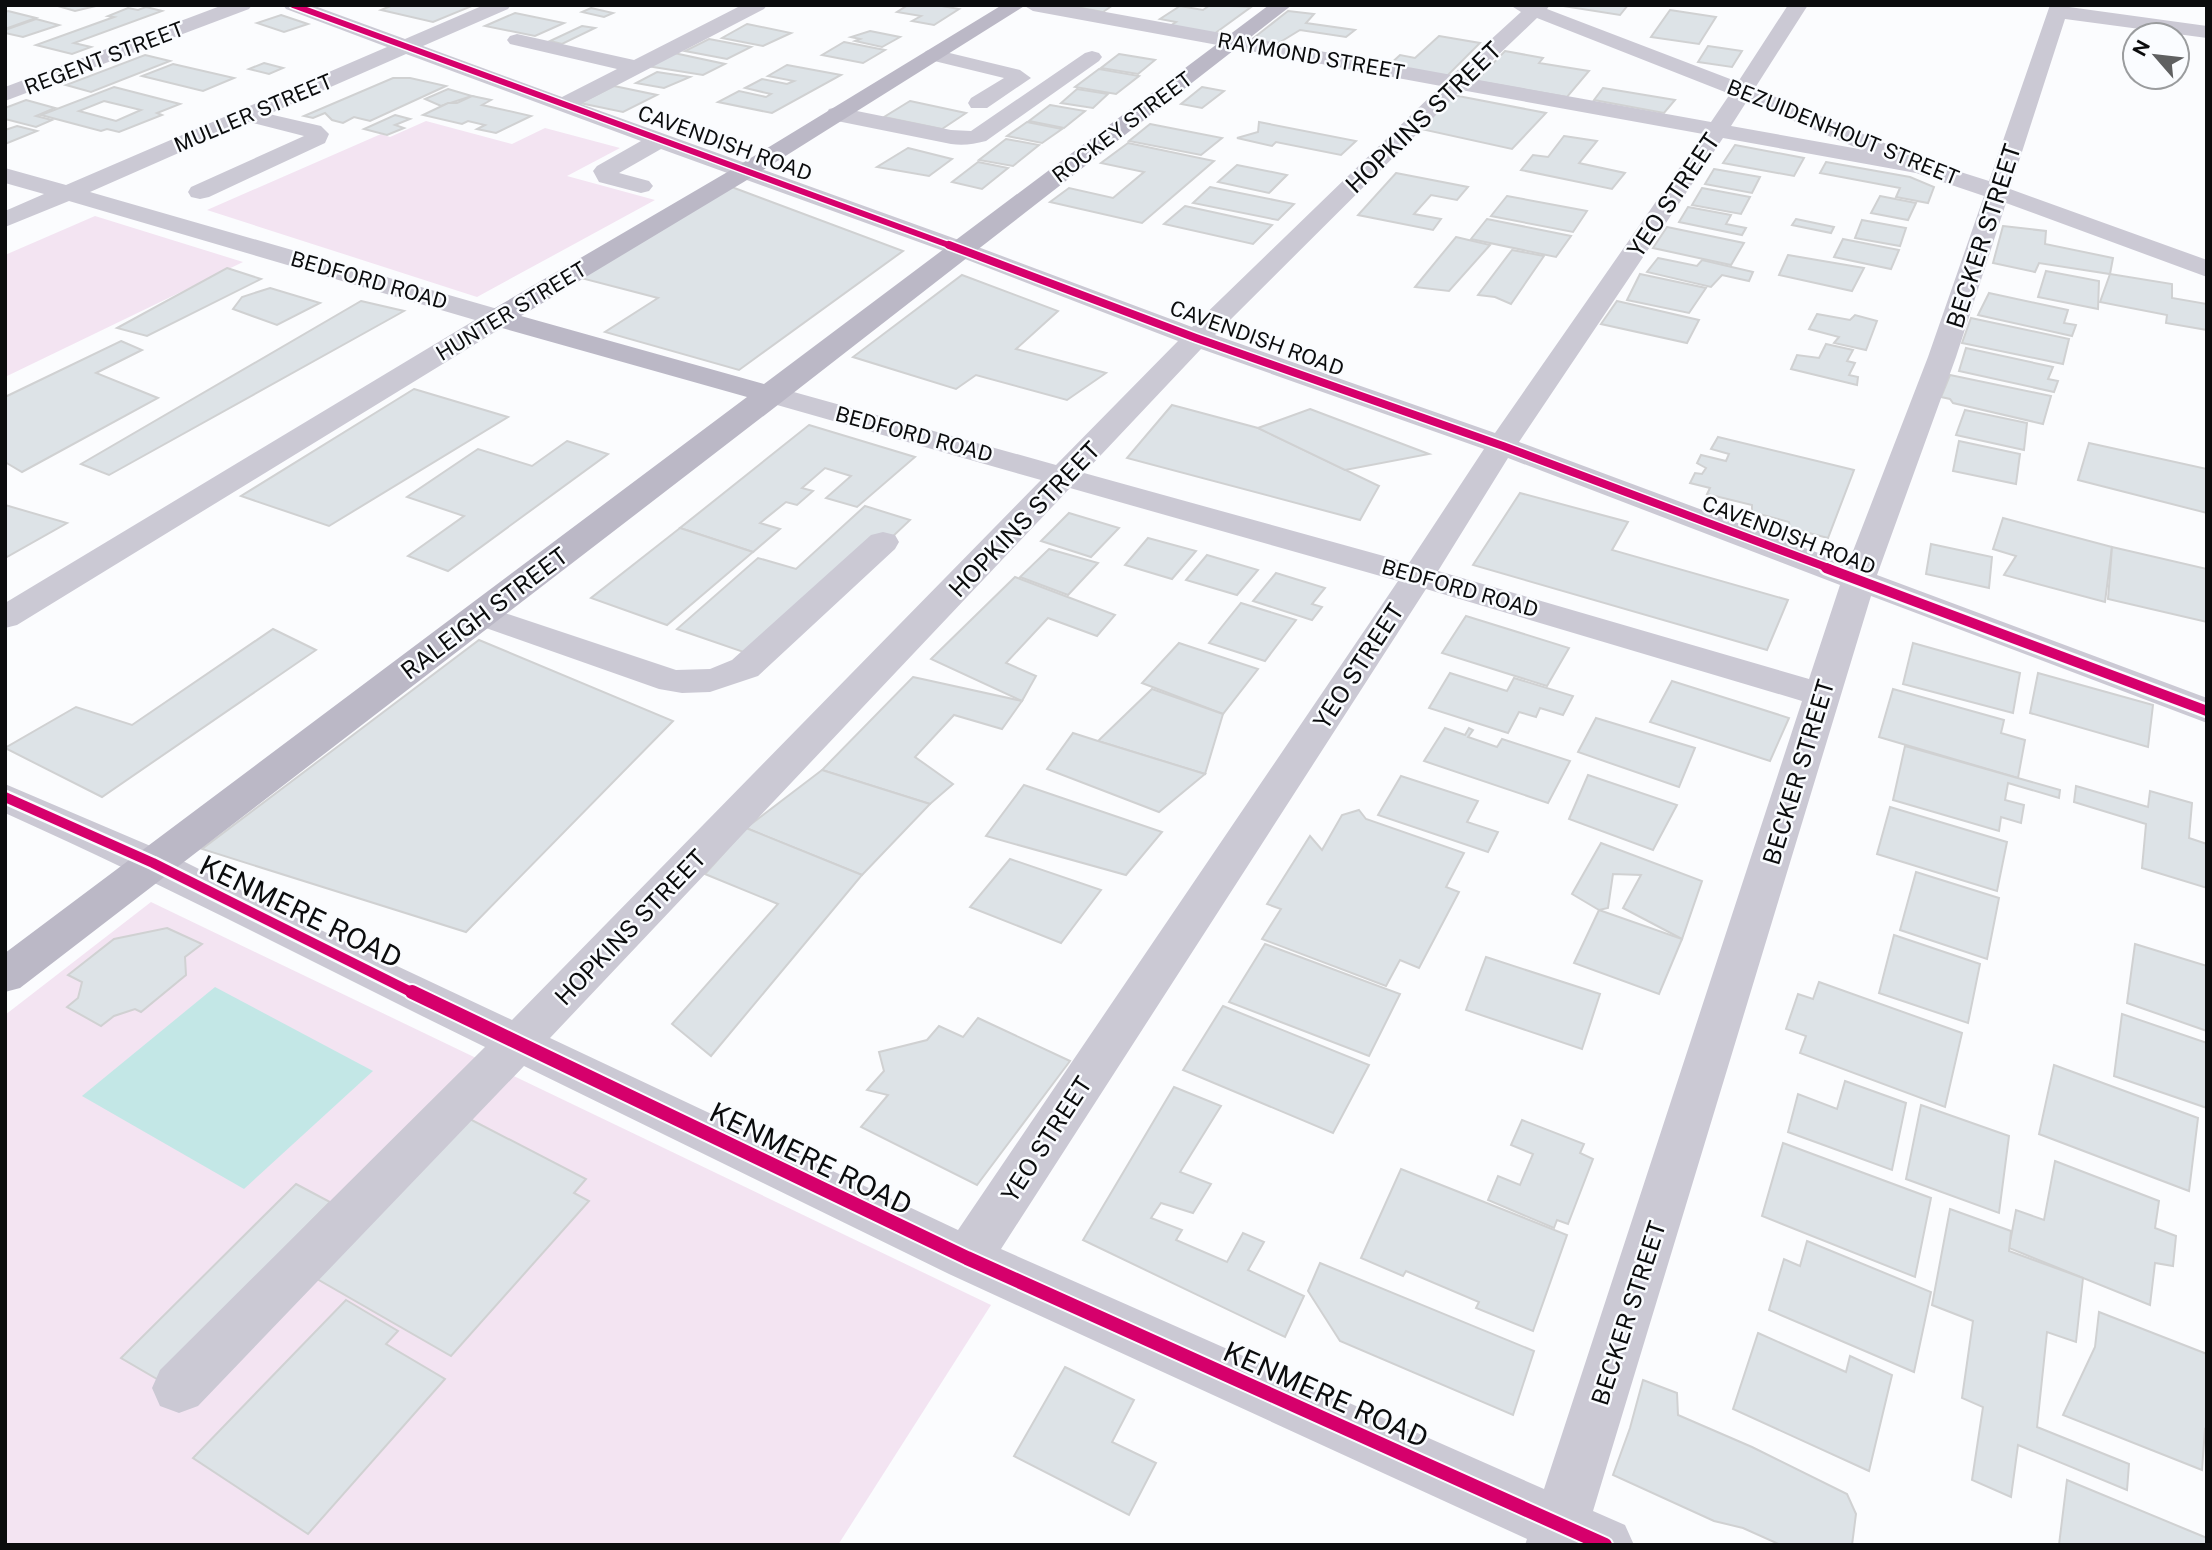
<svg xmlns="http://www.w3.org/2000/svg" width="2212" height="1550" font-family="'Public Sans',sans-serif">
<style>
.green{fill:#f3e4f2}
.water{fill:#c3e7e6}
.building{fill:#dde3e7;stroke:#d0d1d2;stroke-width:2;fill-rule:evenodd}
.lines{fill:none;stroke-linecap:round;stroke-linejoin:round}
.minor{fill:#cbc9d4;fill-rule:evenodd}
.major{fill:#bbb8c6;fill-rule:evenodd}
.cycleway-far3-casing{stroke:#fafcff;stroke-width:9}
.cycleway-far2-casing{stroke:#fafcff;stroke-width:11}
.cycleway-far1-casing{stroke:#fafcff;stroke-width:15}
.cycleway-casing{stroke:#fafcff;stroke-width:18}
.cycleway-far3{stroke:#d6006c;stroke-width:6}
.cycleway-far2{stroke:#d6006c;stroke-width:8}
.cycleway-far1{stroke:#d6006c;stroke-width:10}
.cycleway{stroke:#d6006c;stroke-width:14}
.labels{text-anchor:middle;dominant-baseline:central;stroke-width:5;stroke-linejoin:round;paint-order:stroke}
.far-street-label{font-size:21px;fill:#0b0c0d;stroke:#fafcff}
.street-label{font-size:24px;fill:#0b0c0d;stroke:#fafcff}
.near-street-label{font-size:28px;fill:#0b0c0d;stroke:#fafcff}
</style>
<rect width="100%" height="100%" fill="#fbfcfe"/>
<!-- green -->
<g class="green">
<polygon points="426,121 512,144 545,128 620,148 567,176 655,200 477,297 207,210 381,134 390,137"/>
<polygon points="95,216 243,262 5,377 5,255"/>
<polygon points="151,902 991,1305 838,1545 5,1545 5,1015"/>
</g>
<!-- water -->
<polygon class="water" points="215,987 373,1071 244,1189 82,1096"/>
<!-- building -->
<g class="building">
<polygon points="67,5 100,5 75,11 61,7"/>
<polygon points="393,5 471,5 472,6 433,22 381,10"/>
<polygon points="908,5 936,5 959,9 934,25 912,21 921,16 897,12"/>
<polygon points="1065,5 1113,5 1103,12"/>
<polygon points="1210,5 1251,7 1214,34 1170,26 1176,22 1160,19 1180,6 1203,10"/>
<polygon points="1557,5 1628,5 1620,15"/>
<polygon points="146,7 162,11 74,43 91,47 72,54 36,45 114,17 108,16 128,8 138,10"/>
<polygon points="591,8 613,13 604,17 582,12"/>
<polygon points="1670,10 1716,17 1699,44 1651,37"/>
<polygon points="8,11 36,18 5,29 5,12"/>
<polygon points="1288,11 1314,14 1306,23 1355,30 1346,37 1300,30 1277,44 1251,40"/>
<polygon points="515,13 564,23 535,36 485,26"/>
<polygon points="281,15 308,24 284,32 257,23"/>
<polygon points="36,19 59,25 23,37 5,33 5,30"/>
<polygon points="747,24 791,33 763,46 722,38"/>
<polygon points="582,26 595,28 562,44 550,41"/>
<polygon points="870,31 900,37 882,47 855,41 860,39 851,37"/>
<polygon points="1439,36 1480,43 1445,78 1387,67 1400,55 1415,58"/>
<polygon points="709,39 751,47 727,59 685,51"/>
<polygon points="844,42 885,50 863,63 822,55"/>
<polygon points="1708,46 1742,51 1732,67 1698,62"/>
<polygon points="1505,51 1543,58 1539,63 1589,71 1567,97 1476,81"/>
<polygon points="674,53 725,64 703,75 647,66"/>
<polygon points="1119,54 1155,60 1138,74 1101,68"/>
<polygon points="145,55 170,61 91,92 66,85"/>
<polygon points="264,63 283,68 269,74 249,69"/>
<polygon points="173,64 234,78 203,91 142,76"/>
<polygon points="787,65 841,75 772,113 718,102 739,91 766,97 771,94 745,88 762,79 787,84 794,81 768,76"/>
<polygon points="1099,69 1139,76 1116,94 1075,87"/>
<polygon points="657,72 690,77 664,88 636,83"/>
<polygon points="393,78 410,78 446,86 370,121 354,117 343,123 332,120 325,113 313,118 304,116"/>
<polygon points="614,86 657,95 623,112 580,103"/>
<path d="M 114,87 L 180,104 L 157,113 L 162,115 L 119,132 L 107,129 L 101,131 L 41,115 ZM 104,101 L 141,110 L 116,121 L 79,111 Z"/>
<polygon points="1202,87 1224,91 1202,108 1181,104"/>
<polygon points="1603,88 1675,100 1664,113 1594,100"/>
<polygon points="448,89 472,96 441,106 425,99"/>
<polygon points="1077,89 1108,94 1093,108 1061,103"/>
<polygon points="1453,95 1546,113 1512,149 1421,129"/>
<polygon points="472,96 491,100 482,105 531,116 496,133 477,129 485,125 468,121 462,124 423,115 448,103 457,103"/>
<polygon points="26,100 55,108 36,116 52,120 36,127 5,119 5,108"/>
<polygon points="910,101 966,113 942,129 884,117"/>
<polygon points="1050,105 1085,111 1064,128 1029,121"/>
<polygon points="395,115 410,119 395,125 404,128 387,135 364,129"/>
<polygon points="1027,122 1062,129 1042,143 1007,136"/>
<polygon points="1259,122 1356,141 1341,155 1276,142 1272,146 1237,138 1258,132"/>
<polygon points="1150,124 1222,138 1201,155 1129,141"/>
<polygon points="17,126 37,131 5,144 5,130"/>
<polygon points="1564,136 1597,141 1579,163 1625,173 1612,189 1521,170 1533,155 1548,157"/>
<polygon points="1006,139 1039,145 1013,166 979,160"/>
<polygon points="1128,143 1214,161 1142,223 1050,202 1069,188 1113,198 1144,172 1101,163"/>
<polygon points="1735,145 1804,158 1794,176 1723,163"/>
<polygon points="908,148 952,159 929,176 877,167"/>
<polygon points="978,162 1008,168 982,189 952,182"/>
<polygon points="1826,162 1910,177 1934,187 1928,203 1896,197 1900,188 1820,173"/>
<polygon points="1237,165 1287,175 1269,193 1218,182"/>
<polygon points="1714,169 1760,177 1752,193 1705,184"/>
<polygon points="1396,173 1468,187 1457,200 1431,195 1414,214 1441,219 1433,230 1358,215"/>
<polygon points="729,186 903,251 739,370 605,332 658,298 577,277"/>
<polygon points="1210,187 1294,204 1278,220 1193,203"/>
<polygon points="1702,188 1750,197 1741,214 1692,205"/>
<polygon points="1507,196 1587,211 1573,232 1491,216"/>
<polygon points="1880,196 1916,203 1908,220 1871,213"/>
<polygon points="1185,206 1272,225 1253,244 1164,224"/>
<polygon points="1688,207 1731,215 1726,224 1746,228 1742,235 1679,222"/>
<polygon points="1487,219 1571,236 1556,257 1471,239"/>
<polygon points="1796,219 1834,227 1831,233 1792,225"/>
<polygon points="1862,220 1906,228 1900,246 1855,238"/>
<polygon points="2003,226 2046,231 2045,244 2113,258 2110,274 2039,263 2035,272 1993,263"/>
<polygon points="1667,227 1744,243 1731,265 1653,248"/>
<polygon points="1456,237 1490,245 1449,291 1415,287"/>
<polygon points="1843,239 1899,250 1891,269 1834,257"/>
<polygon points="1512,250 1544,256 1511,304 1495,297 1478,295"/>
<polygon points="1788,255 1864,268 1852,291 1779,275"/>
<polygon points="1658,258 1697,266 1702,260 1753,272 1749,281 1722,275 1711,287 1647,272"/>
<polygon points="227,268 261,279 147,336 117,328"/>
<polygon points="2046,271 2099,281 2098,309 2038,297"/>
<polygon points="1640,274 1706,288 1689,313 1627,300"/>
<polygon points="2110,274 2172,284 2172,298 2207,304 2207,330 2166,323 2167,315 2100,302"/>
<polygon points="962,275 1058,311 1016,349 1106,373 1067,400 976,375 956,389 853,357"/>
<polygon points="270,288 320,303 277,325 233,309 242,297"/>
<polygon points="1989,293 2068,310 2064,323 2076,325 2072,336 1978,315"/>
<polygon points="361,301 404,311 109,475 81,464"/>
<polygon points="1617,301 1699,320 1687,343 1601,324"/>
<polygon points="1817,314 1850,320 1855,315 1877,321 1866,350 1834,343 1839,337 1809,329"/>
<polygon points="1971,318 2069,339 2063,364 1962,343"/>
<polygon points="121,341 142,350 96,373 158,398 22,472 5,462 5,397"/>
<polygon points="1826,344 1853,350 1847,361 1855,363 1849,375 1858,377 1857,385 1791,369 1797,355 1819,358"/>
<polygon points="1966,348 2053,367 2048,379 2058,381 2054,392 1959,371"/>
<polygon points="1950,375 2051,396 2043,424 1953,403 1950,399 1941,397"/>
<polygon points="414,389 508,417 329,526 241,496"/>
<polygon points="1172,405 1258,428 1379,486 1360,520 1127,458"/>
<polygon points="1310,409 1429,454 1345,470 1258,428"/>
<polygon points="1965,410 2027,423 2024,450 1956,435"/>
<polygon points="809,425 915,457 857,507 826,498 851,476 825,468 802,488 813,491 797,505 786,502 760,523 780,529 753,552 680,528"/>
<polygon points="1718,437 1854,470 1828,538 1790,528 1789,522 1752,512 1752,505 1707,494 1710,488 1690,483 1695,473 1702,474 1706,468 1697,463 1701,455 1726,461 1729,454 1711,449"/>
<polygon points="567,441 608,454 448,571 408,556 464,516 407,497 478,449 532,466"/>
<polygon points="1959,441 2020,454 2016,484 1953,471"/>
<polygon points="2089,443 2207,469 2207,513 2078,480"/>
<polygon points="1520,493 1628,522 1612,550 1788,600 1767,650 1473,565"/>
<polygon points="5,505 67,523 5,558"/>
<polygon points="865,506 910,520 764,659 677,629 758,558 796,569"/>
<polygon points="1069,513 1119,528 1091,557 1041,541"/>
<polygon points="2003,518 2112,547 2105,602 2004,575 2016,556 1993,549"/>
<polygon points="680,528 753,552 667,625 591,598"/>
<polygon points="1148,538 1196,551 1172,579 1125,565"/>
<polygon points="1931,544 1992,557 1989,588 1926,574"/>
<polygon points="2112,547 2207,569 2207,622 2108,599"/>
<polygon points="1049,549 1098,563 1068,595 1020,577"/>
<polygon points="1207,555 1258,570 1237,595 1186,580"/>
<polygon points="1276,573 1325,588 1312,604 1322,607 1312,620 1253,601"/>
<polygon points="1015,577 1115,615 1097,636 1048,618 1006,663 1036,676 1022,701 931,659"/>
<polygon points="1241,603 1296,620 1265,661 1209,643"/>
<polygon points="1466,616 1569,648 1547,686 1442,653"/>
<polygon points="273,629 316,650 102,797 5,748 76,707 132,725"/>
<polygon points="479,640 673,721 466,932 202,849"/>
<polygon points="1179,643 1258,669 1223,714 1142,683"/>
<polygon points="1913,643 2020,673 2013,713 1903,684"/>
<polygon points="1450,673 1507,691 1514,678 1573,696 1563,715 1540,708 1536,717 1519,712 1508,733 1429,708"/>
<polygon points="2038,673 2153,705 2148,747 2030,713"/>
<polygon points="913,677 1022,701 1002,729 954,715 915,757 953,784 930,804 822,770"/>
<polygon points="1672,681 1789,718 1770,761 1650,722"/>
<polygon points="1152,689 1223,714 1205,774 1098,741"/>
<polygon points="1893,689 2004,720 2001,733 2025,740 2018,778 1879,737"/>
<polygon points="1596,718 1695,748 1679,787 1578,752"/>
<polygon points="1445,728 1465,735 1469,728 1473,730 1468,737 1497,747 1502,739 1570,761 1548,803 1424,761"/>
<polygon points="1073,733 1098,741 1205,774 1159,812 1047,769"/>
<polygon points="1905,746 2060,790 2059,798 2008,783 2005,800 2024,805 2021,823 2001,817 1999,831 1893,800"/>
<polygon points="822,770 930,804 862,875 746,828"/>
<polygon points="1588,775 1677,805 1653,850 1569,819"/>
<polygon points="1401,776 1478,801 1467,822 1498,832 1488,852 1378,815"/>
<polygon points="1024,785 1162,832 1126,875 986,836"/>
<polygon points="2076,786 2148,807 2150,791 2192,803 2189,838 2207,844 2207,888 2142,868 2146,824 2074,802"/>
<polygon points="1890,807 2007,842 1997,891 1877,854"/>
<polygon points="1359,810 1366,819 1464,853 1446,887 1459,892 1419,968 1400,960 1386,986 1262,939 1281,909 1267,904 1310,836 1322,850 1342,815"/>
<polygon points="746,828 862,875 711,1056 672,1024 778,904 705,874"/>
<polygon points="1601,843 1702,881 1682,939 1623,908 1641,875 1613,874 1608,908 1599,910 1572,894"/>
<polygon points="1010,859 1101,890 1061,943 970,907"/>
<polygon points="1916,872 1999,898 1987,959 1900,930"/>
<polygon points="1599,910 1682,939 1659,994 1574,963"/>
<polygon points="167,928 202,944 185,957 186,975 141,1012 135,1009 114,1016 101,1026 67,1007 78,998 82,982 68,975 114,939"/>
<polygon points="1894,935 1980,964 1968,1023 1879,993"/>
<polygon points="1265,944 1400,994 1369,1056 1229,1002"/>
<polygon points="2135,944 2207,966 2207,1031 2127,1003"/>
<polygon points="1486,957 1600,994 1582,1049 1466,1010"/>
<polygon points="1819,982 1962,1033 1945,1107 1800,1053 1806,1036 1786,1029 1798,994 1813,999"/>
<polygon points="1223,1006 1369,1065 1333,1133 1183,1070"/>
<polygon points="2122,1014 2207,1043 2207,1108 2114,1076"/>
<polygon points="978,1018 1070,1061 977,1185 861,1127 888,1095 867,1090 884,1071 879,1052 927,1040 939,1026 963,1037"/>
<polygon points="2054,1065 2198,1118 2189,1191 2039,1134"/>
<polygon points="1845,1081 1906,1103 1892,1170 1788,1132 1798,1094 1837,1109"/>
<polygon points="1174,1087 1221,1106 1180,1172 1211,1184 1193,1213 1161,1203 1151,1218 1182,1230 1176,1240 1227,1262 1243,1233 1264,1242 1248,1270 1304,1296 1285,1337 1083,1240"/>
<polygon points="1921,1105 2009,1136 1999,1213 1906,1179"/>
<polygon points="462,1115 586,1179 574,1193 589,1201 451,1356 305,1272"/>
<polygon points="1522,1120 1584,1144 1580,1153 1593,1159 1568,1224 1557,1220 1554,1228 1488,1200 1498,1176 1520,1185 1533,1154 1511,1145"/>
<polygon points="1783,1143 1931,1198 1915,1277 1762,1216"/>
<polygon points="2055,1161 2159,1201 2155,1228 2176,1236 2173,1266 2155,1263 2150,1305 2009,1248 2016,1210 2044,1220"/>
<polygon points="1401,1169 1567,1235 1533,1331 1476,1308 1479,1302 1406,1271 1403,1276 1361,1258"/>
<polygon points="296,1184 330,1202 157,1379 121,1358"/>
<polygon points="1950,1209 2011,1231 2009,1251 2083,1278 2076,1342 2047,1332 2037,1427 2129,1464 2127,1490 2018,1445 2011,1497 1972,1480 1983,1407 1962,1398 1973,1321 1932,1305"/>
<polygon points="1807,1241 1931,1292 1914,1372 1769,1310 1784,1259 1800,1266"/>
<polygon points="1320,1263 1534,1351 1513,1415 1340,1341 1308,1291"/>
<polygon points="346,1300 398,1331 386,1344 445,1379 308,1534 193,1458"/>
<polygon points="2099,1312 2207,1354 2207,1430 2205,1429 2202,1470 2063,1415 2095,1347"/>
<polygon points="1758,1333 1846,1372 1850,1356 1892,1375 1869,1471 1733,1409"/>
<polygon points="1065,1367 1134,1400 1112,1442 1156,1463 1129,1515 1014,1456"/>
<polygon points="1643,1380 1677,1393 1678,1415 1752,1447 1847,1494 1856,1514 1852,1545 1781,1545 1743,1528 1714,1521 1613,1475 1630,1428"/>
<polygon points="2067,1480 2207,1538 2207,1545 2059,1545"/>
</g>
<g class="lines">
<!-- minor -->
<g class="minor">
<polygon points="223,5 252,5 249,9 5,101 5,87"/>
<path d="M 283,5 L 312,5 L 405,39 L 484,5 L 511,5 L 508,9 L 423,46 L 562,97 L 617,69 L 510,44 L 507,40 L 510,36 L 517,34 L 634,60 L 742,5 L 767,5 L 764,9 L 581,104 L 970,244 L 1192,327 L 1441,86 L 1033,11 L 1023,5 L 1067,5 L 1452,75 L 1521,12 L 1510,5 L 1550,5 L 1547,9 L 1738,82 L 1788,5 L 1808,5 L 1755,88 L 1929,162 L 1989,181 L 2050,5 L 2070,5 L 2069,7 L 2207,26 L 2207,38 L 2065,19 L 2010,189 L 2207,260 L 2207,277 L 2006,203 L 1956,357 L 1877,575 L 2207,698 L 2207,723 L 1871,596 L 1593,1511 L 1625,1525 L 1634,1545 L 1525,1545 L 1527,1539 L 949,1274 L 524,1066 L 198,1406 L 179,1413 L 160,1406 L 152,1388 L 160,1370 L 485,1047 C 325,969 168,886 5,813 L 5,784 L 167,853 L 331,935 L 512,1020 L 1041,480 L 763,401 L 758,395 L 763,389 L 773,386 L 783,389 L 1056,465 L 1178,341 L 952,254 L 661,149 L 619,173 L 649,181 L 653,186 L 649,191 L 641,193 L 599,182 L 593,171 L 597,166 L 641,141 L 406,54 L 269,114 L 321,126 L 329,134 L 325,143 L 209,197 L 200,199 L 191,197 L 188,192 L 191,187 L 304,136 L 249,122 L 90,192 L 508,312 L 512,318 L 508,324 L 17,625 L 5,628 L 5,603 L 475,320 L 69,201 L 5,227 L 5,211 L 44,194 L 5,183 L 5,168 L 66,185 L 387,47 L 286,9 ZM 1537,18 L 1730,94 L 1711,122 L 1473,79 ZM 1461,90 L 1703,134 L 1495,433 L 1215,335 ZM 1747,101 L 1859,149 L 1731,126 ZM 1723,138 L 1916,173 L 1984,196 L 1928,357 L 1848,564 L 1519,442 ZM 1201,349 L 1484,449 L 1409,563 L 1084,473 ZM 1508,458 L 1840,585 L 1809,679 L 1438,571 ZM 1070,488 L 1398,581 L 958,1230 L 550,1038 ZM 1426,589 L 1802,701 L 1544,1489 L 1001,1249 Z"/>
<polygon points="933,49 1020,70 1031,78 987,108 971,108 968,103 971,98 1004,78 926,59 923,55 926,51"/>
<path d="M 1092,51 L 1099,53 L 1102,57 L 1099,61 L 986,141 C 973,144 964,146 951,144 L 837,121 L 829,119 L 826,114 L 829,109 L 837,107 L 951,130 L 971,131 L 1085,53 Z"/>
<polygon points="883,532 895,535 899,542 895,549 758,676 710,692 682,693 659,689 469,622 464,615 469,608 481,605 676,670 710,669 732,660 871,535"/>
</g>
<!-- major -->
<polygon class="major" points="1002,5 1026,5 752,177 521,316 764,384 1269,5 1292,5 783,401 20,988 5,992 5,953 747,397 488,324 484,318 488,312 736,167"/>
<!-- cycleway-far3 casing -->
<g class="cycleway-far3-casing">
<polyline id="cycleway-far3" points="293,5 954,247"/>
</g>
<!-- cycleway-far2 casing -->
<g class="cycleway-far2-casing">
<polyline id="cycleway-far2" points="949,245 1196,338 1503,446 1831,569"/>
</g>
<!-- cycleway-far1 casing -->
<g class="cycleway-far1-casing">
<g id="cycleway-far1">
<polyline points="1826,568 2207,711"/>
<polyline points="5,797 153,863 415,994"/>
</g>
</g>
<!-- cycleway casing -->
<g class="cycleway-casing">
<polyline id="cycleway" points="412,992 967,1258 1605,1545"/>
</g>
<!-- cycleway-far3 -->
<use href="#cycleway-far3" class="cycleway-far3"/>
<!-- cycleway-far2 -->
<use href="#cycleway-far2" class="cycleway-far2"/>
<!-- cycleway-far1 -->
<use href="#cycleway-far1" class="cycleway-far1"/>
<!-- cycleway -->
<use href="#cycleway" class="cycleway"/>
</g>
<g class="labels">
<!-- far-street labels -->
<g class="far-street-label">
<text transform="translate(1311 56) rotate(10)">RAYMOND STREET</text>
<text transform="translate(104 58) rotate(-21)">REGENT STREET</text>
<text transform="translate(253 113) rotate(-23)">MULLER STREET</text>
<text transform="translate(1122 127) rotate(-37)">ROCKEY STREET</text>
<text transform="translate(1843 132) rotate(22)">BEZUIDENHOUT STREET</text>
<text transform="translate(725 143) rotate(20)">CAVENDISH ROAD</text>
<text transform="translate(369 280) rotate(16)">BEDFORD ROAD</text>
<text transform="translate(511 311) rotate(-31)">HUNTER STREET</text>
<text transform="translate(1257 338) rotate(20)">CAVENDISH ROAD</text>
<text transform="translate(914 434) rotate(15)">BEDFORD ROAD</text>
<text transform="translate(1789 535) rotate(21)">CAVENDISH ROAD</text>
<text transform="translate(1460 588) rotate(16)">BEDFORD ROAD</text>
</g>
<!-- street labels -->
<g class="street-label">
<text transform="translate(1423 117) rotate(-44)">HOPKINS STREET</text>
<text transform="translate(1673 195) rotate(-56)">YEO STREET</text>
<text transform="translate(1983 236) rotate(-72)">BECKER STREET</text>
<text transform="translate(1024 519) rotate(-46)">HOPKINS STREET</text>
<text transform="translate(484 613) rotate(-37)">RALEIGH STREET</text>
<text transform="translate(1358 666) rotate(-57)">YEO STREET</text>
<text transform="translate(1798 772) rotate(-73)">BECKER STREET</text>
<text transform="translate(630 927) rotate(-46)">HOPKINS STREET</text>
<text transform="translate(1046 1139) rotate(-57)">YEO STREET</text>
<text transform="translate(1628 1313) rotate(-72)">BECKER STREET</text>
</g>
<!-- near-street labels -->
<g class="near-street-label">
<text transform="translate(301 911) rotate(26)">KENMERE ROAD</text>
<text transform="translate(811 1158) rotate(26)">KENMERE ROAD</text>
<text transform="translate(1326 1394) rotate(24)">KENMERE ROAD</text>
</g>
</g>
<!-- border -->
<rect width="2212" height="1550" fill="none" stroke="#0b0c0d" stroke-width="14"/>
<!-- north arrow -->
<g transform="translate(2156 56) rotate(298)"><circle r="33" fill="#fafcff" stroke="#9a9c9e" stroke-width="2"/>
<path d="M0-5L12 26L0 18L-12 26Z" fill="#5f6061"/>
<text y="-10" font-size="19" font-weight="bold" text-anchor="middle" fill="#0b0c0d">N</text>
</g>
</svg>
